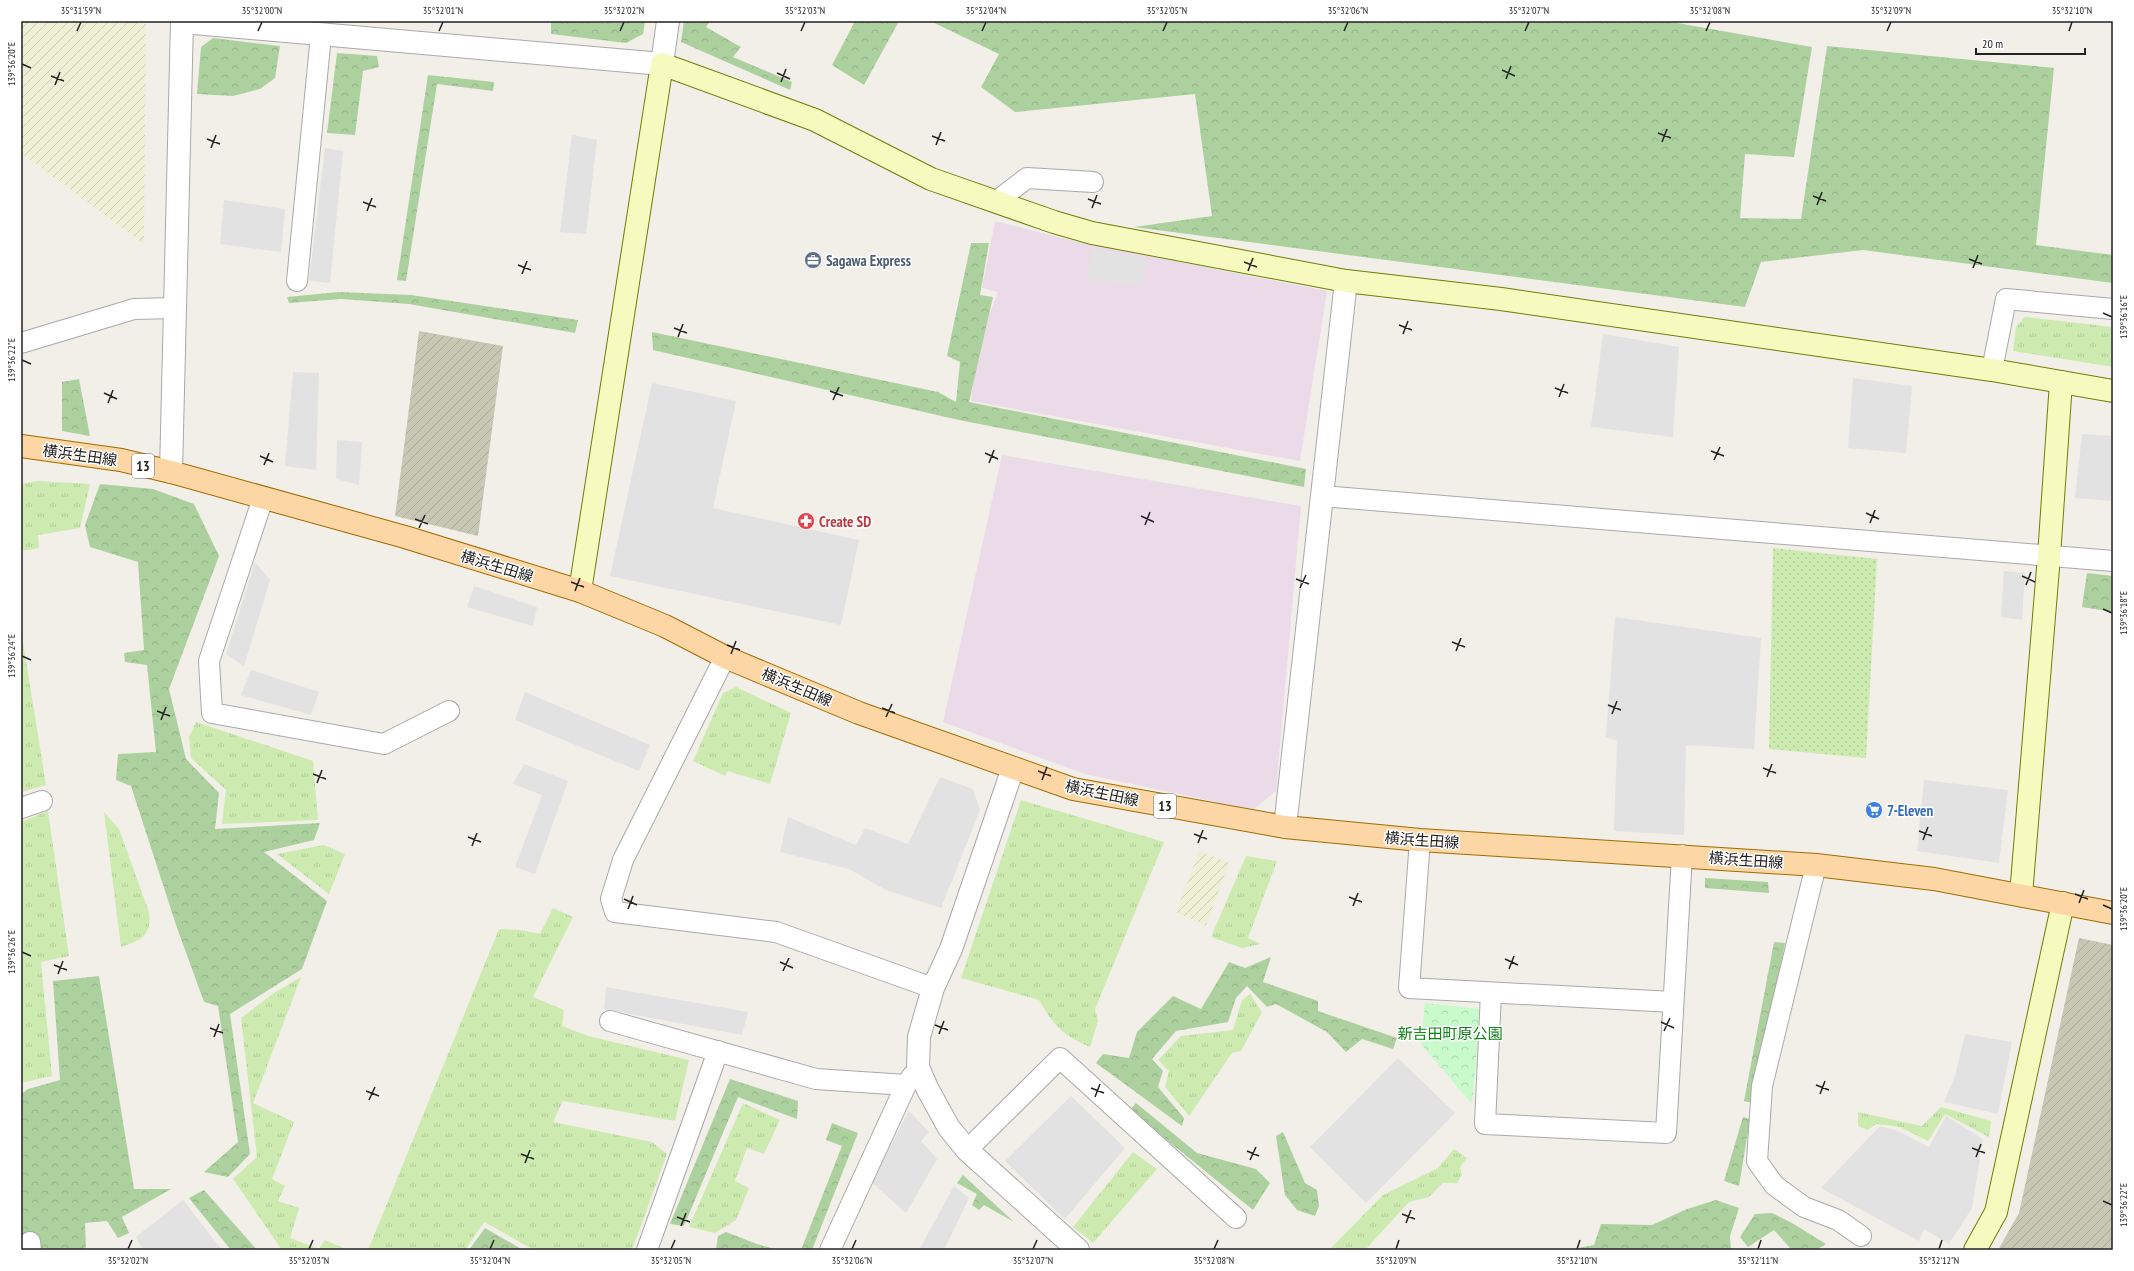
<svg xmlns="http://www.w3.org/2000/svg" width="2134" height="1271" font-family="'PT Sans Narrow','Noto Sans JP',sans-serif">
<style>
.industrial{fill:#ebdbe8}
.construction{fill:url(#construction-furrows)}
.farmland{fill:url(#farmland-furrows)}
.grass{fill:url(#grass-tufts)}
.forest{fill:url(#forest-crowns)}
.park{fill:url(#park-crowns)}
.garden{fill:url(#garden-dots)}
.parking{fill:#e2e2e2}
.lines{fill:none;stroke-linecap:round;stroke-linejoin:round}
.lane-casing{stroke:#a9a9a9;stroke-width:22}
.street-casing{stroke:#a9a9a9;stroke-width:24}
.secondary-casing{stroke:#707d05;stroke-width:24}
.primary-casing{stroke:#a06b00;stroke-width:24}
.lane{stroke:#fff;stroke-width:20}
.street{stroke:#fff;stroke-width:22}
.secondary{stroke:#f7fabf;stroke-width:22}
.primary{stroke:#fcd6a4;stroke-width:22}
.ticks{fill:none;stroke:#222;stroke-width:1.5}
.labels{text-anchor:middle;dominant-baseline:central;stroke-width:3;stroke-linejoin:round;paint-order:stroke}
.shield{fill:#fff;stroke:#646464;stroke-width:1}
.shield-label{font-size:14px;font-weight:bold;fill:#222}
.service-label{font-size:15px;font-weight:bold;fill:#4e5e75;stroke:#fff;text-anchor:start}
.street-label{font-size:15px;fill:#222;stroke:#fff}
.health-label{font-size:15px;font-weight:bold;fill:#be3a42;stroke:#fff;text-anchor:start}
.shop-label{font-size:15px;font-weight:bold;fill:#366cbe;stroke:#fff;text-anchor:start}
.park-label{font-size:15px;fill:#0c8416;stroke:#fff}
.neatline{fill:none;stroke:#222;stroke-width:1.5}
.ticks-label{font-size:10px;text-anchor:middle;fill:#222}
</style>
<defs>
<pattern id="construction-furrows" width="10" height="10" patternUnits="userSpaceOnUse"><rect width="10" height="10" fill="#c7c7b4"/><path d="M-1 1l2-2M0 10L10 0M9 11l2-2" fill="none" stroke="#abab9a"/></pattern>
<pattern id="farmland-furrows" width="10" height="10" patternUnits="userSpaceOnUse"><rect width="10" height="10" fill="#eef0d5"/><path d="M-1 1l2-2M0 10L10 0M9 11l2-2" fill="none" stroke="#ccceb7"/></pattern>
<pattern id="grass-tufts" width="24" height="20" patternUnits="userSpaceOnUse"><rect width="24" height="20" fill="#cdebb0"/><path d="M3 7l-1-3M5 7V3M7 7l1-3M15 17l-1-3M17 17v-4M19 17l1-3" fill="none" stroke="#b0c997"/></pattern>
<pattern id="forest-crowns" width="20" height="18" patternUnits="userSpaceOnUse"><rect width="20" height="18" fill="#add19e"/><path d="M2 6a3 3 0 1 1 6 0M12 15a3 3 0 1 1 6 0" fill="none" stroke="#95b388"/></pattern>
<pattern id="park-crowns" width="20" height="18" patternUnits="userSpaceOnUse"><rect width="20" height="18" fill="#c8facc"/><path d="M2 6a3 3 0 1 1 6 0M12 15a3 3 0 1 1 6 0" fill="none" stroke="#acd6af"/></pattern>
<pattern id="garden-dots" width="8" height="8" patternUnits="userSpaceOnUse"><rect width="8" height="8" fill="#cdebb0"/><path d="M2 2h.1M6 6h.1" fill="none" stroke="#b0c997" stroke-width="1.8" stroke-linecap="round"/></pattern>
</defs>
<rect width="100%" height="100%" fill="#f2efe9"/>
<!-- industrial -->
<g class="industrial">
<polygon points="995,221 1082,243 1327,291 1300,461 971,401 978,342 998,292 982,288"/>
<polygon points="1002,455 1301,506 1276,791 1253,810 1085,774 943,722"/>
</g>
<!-- construction -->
<g class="construction">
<polygon points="419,331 503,346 478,536 395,516"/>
<polygon points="2079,938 2113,945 2113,1250 1998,1250 2019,1213"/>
</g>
<!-- farmland -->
<g class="farmland">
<polygon points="21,21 146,21 144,244 21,153"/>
<polygon points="1199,851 1229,863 1206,926 1176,912"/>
</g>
<!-- grass -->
<g class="grass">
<polygon points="2025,317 2113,327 2113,367 2013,351 2016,327"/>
<polygon points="38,481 90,484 80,528 38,535 39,548 21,551 21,484"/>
<polygon points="21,630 46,785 21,792"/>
<polygon points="736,687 791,713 770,784 728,771 725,776 693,761 723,693"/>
<polygon points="196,722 313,761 318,820 222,824 226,790 191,758 189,737"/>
<path d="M 1021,800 L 1164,842 L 1095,1009 L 1098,1021 L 1090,1047 C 1061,1034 1055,1027 1039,1000 L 961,978 Z"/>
<polygon points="48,811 69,956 41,962 52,1076 21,1083 21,822"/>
<path d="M 104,812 L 119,829 L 149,912 C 152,936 141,940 121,947 Z"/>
<polygon points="324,845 345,854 329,894 277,854"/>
<polygon points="1246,856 1277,861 1248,938 1261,944 1242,948 1211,937"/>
<polygon points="553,908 573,917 533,997 564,1010 562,1026 588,1036 689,1060 675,1121 563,1101 553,1122 652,1142 667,1154 632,1250 534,1250 484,1222 465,1250 368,1250 499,929 521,930 540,934"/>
<polygon points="301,977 253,1103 294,1122 272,1179 285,1186 278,1201 299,1208 290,1238 319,1249 325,1240 348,1250 282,1250 233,1179 257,1157 241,1018 274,993"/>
<polygon points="1250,994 1262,1012 1241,1051 1232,1053 1189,1116 1165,1087 1169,1071 1158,1060 1181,1036 1233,1030 1242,1000"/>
<polygon points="743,1103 780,1120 764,1154 747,1148 735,1181 749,1188 736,1220 715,1233 689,1227"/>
<polygon points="1941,1107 1991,1121 1989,1137 1945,1114 1928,1141 1900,1127 1876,1124 1868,1130 1858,1126 1858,1112 1922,1126"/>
<polygon points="1454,1149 1467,1158 1460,1167 1462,1175 1457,1183 1443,1183 1429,1197 1409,1202 1365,1250 1329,1250 1383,1195 1438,1168"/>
<polygon points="1133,1152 1157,1169 1093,1243 1073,1227"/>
</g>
<!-- forest -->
<g class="forest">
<polygon points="551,21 624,23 624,21 645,21 643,34 626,43 551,34"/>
<polygon points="684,21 710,21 706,27 741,47 733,57 792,82 790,90 681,42"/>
<polygon points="855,21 899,21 864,85 832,65"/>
<polygon points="930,21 1666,21 1812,47 1794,157 1745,154 1740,218 1801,219 1827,46 2054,68 2036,245 2113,255 2113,283 1863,250 1761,262 1745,307 1134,227 1212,216 1195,94 1015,112 981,87 999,54"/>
<polygon points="213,38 280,46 275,78 260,89 233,96 197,94 201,47"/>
<polygon points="337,53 377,56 379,67 363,71 355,135 327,133"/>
<polygon points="428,75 494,82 493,91 437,84 406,281 397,280"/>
<polygon points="971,243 989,243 980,295 993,297 969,402 1306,469 1304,487 959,420 653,350 652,332 938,392 956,402 960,362 947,356"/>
<polygon points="339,292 411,295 578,320 575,333 409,304 341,299 289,303 287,297"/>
<polygon points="79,379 90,436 62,431 62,382"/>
<polygon points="100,484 153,489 194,504 219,556 169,689 186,759 219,793 215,829 320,823 314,840 264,852 327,901 302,969 230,1014 250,1154 228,1177 204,1172 238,1142 218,1006 204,1002 176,925 131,786 116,780 118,754 156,752 147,665 125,662 124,653 144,650 138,562 90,547 85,525"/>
<polygon points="2087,573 2113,576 2113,612 2082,607"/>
<polygon points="1705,878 1768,882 1769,893 1705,888"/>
<polygon points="1774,942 1785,943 1753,1103 1744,1101"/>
<polygon points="1271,957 1263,982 1318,1001 1318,1011 1397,1038 1393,1049 1362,1039 1346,1052 1327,1032 1276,1004 1267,1007 1247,986 1236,998 1228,1022 1176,1031 1152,1059 1163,1071 1158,1087 1184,1118 1182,1126 1096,1063 1103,1054 1129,1058 1137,1032 1173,996 1201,1009 1229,962 1245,968"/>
<polygon points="99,976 134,1189 171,1189 122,1217 129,1233 118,1238 107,1221 85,1223 86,1250 21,1250 21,1094 28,1089 60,1080 53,981"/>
<polygon points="730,1079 798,1101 797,1119 738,1097 684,1226 670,1224"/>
<polygon points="1136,1103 1197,1153 1256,1169 1270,1183 1253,1210 1130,1110"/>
<polygon points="1743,1117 1750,1119 1739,1186 1724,1181"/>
<polygon points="832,1123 858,1133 812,1250 801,1250 842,1146 826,1140"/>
<polygon points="1283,1132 1305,1183 1317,1190 1319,1206 1315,1216 1297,1210 1285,1195 1276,1136"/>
<polygon points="963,1175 1014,1222 984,1205 979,1210 972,1205 977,1194 957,1183"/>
<polygon points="204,1190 257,1250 231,1250 189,1198"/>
<polygon points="1716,1200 1739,1208 1730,1236 1731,1250 1576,1250 1578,1248 1594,1245 1601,1224 1652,1225 1687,1209"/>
<polygon points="1772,1213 1792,1223 1826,1244 1816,1250 1792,1250 1774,1230 1748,1247 1740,1237 1755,1214"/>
<polygon points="485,1228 523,1250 469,1250"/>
<polygon points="726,1232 757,1244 778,1250 716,1250 718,1236"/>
</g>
<!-- park -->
<polygon class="park" points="1425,1003 1481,1009 1472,1104 1421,1044"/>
<!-- garden -->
<polygon class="garden" points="1773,548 1877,559 1866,758 1769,749"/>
<!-- parking -->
<g class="parking">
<polygon points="572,135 597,140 586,234 560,232"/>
<polygon points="325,148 343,151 330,283 309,281"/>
<polygon points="224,200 285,209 281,252 220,244"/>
<polygon points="1092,249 1147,259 1142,286 1087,278"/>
<polygon points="1603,334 1679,347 1673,437 1591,427"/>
<polygon points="293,372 319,373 316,470 285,466"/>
<polygon points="1853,378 1912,386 1906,453 1848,448"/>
<polygon points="652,383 736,401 713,508 859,540 841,625 610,576"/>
<polygon points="2082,434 2113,436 2113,501 2075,498"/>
<polygon points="337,440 362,442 359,485 336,479"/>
<polygon points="255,562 270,580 244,666 226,654"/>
<polygon points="2004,571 2025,573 2022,620 2001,617"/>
<polygon points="474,586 537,607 533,626 467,607"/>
<polygon points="1615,617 1761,638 1754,749 1686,745 1684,835 1614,831 1617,741 1606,737"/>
<polygon points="251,670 319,692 311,715 241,695"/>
<polygon points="525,692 650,745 639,771 515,720"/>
<polygon points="524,764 568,781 535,874 515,867 542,795 513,784"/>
<polygon points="940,777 973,789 980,810 941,908 886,890 849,869 780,852 788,817 856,845 865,828 908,844"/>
<polygon points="1924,780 2008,790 1999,863 1917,851"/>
<polygon points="606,987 748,1012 742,1035 604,1009"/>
<polygon points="1965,1034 2012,1042 1998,1114 1944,1102 1955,1076"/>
<polygon points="1398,1058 1455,1113 1366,1203 1310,1147"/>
<polygon points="1071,1096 1125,1148 1065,1219 1005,1161"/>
<polygon points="909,1111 929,1132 921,1141 937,1159 906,1213 871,1182"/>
<polygon points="1946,1116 1983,1139 1972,1208 1949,1244 1924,1229 1919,1241 1821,1188 1880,1126 1898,1131 1929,1147"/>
<polygon points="954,1186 969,1198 944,1250 919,1250"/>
<polygon points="183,1200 222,1250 143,1250 136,1237"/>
</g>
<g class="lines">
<!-- lane casing -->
<g class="lane-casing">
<g id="lane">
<polyline points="997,201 1027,178 1093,182"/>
<polyline points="297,281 321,35"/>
<polyline points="21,343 134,309 175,308"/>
<polyline points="1992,370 2006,299 2113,309"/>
<polyline points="1322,496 2113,561"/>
<polyline points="263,498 209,661 212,713 384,744 449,711"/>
<polyline points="725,657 623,860 611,899 615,912 776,932 933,988"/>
<polyline points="21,808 42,801"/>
<polyline points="1420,840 1409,988 1673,1002"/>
<polyline points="1816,865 1762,1086 1757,1161 1774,1185 1804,1207 1838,1220 1861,1236"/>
<polyline points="1491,993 1485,1124 1666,1133 1682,855"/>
<polyline points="610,1021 816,1079 906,1085"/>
<polyline points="967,1150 1060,1058 1236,1218"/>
<polyline points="30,1242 31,1250"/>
<polyline points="647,1250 718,1051"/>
<polyline points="830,1250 906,1085 913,1075"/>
</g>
</g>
<!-- street casing -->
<g class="street-casing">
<g id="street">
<polyline points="182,22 662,64 668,21"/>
<polyline points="171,472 182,21"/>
<polyline points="1013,768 951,949 933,988 919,1037 918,1067 927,1088 949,1128 967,1150 1078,1250"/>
<polyline points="1285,827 1346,281"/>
</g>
</g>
<!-- secondary casing -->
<g class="secondary-casing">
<g id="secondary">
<polyline points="580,591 662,64 815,120 931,179 1054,222 1092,233 1346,281 1501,299 1992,370 2113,391"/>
<polyline points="2021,895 2049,556 2061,382"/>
<polyline points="1975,1250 1996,1212 2063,903"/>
</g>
</g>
<!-- primary casing -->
<g class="primary-casing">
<polyline id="primary" points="21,446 121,460 171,472 405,537 580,591 665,626 725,657 859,713 1073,789 1285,827 1420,840 1816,865 1934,879 2113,913"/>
</g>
<!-- lane -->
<use href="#lane" class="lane"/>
<!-- street -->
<use href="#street" class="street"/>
<!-- secondary -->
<use href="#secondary" class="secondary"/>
<!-- primary -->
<use href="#primary" class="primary"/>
</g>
<!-- ticks -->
<path class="ticks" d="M 77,31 L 81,22M 258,31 L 262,22M 439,31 L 443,22M 620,31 L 624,22M 801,31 L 805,22M 982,31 L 986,22M 1163,31 L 1167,22M 1344,31 L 1348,22M 1525,31 L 1529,22M 1706,31 L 1710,22M 1887,31 L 1891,22M 2069,31 L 2072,22M 22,64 L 31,68M 1502,70 L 1515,76M 777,73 L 790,79M 51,76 L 64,81M 1506,79 L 1511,66M 781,82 L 786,69M 55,85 L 60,72M 1658,133 L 1671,138M 932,136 L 945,141M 207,139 L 220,144M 1662,142 L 1667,129M 936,145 L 941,132M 211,148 L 216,135M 1813,196 L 1826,201M 1088,199 L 1101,204M 363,202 L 376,207M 1817,205 L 1822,192M 1092,208 L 1097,195M 367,211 L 372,198M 1969,259 L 1982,264M 1244,262 L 1257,267M 518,265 L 531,270M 1973,268 L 1978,255M 1248,271 L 1253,258M 522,274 L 527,261M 2103,313 L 2112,317M 1399,325 L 1412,330M 674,328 L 687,333M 1403,334 L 1408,321M 678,337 L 683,324M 22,360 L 31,364M 1555,388 L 1568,393M 830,391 L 843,396M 104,393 L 117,399M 1559,397 L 1564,384M 833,400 L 839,387M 108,403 L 113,390M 1711,451 L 1724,456M 985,453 L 998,459M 260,456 L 273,462M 1714,460 L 1720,447M 989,463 L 994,450M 264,465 L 269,453M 1866,513 L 1879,519M 1141,516 L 1154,522M 415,519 L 428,524M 1870,523 L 1875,510M 1145,525 L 1150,512M 419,528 L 425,515M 2022,576 L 2035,582M 1296,579 L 1309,584M 571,582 L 584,587M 2026,585 L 2031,572M 1300,588 L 1306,575M 575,591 L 580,578M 2103,609 L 2112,613M 1452,642 L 1465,647M 727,645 L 740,650M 1456,651 L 1461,638M 731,654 L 736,641M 22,656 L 31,660M 1608,705 L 1621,710M 882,708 L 895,713M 157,711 L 170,716M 1612,714 L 1617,701M 886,717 L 892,704M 161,720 L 166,707M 1763,768 L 1776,773M 1038,771 L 1051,776M 313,774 L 326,779M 1767,777 L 1772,764M 1042,780 L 1047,767M 317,783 L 322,770M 1919,831 L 1932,836M 1194,834 L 1207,839M 468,837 L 481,842M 1923,840 L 1928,827M 1198,843 L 1203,830M 472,846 L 477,833M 2075,894 L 2088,899M 1349,897 L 1362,902M 624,899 L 637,905M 2079,903 L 2084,890M 2103,905 L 2112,909M 1353,906 L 1358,893M 628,909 L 633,896M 22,952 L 31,956M 1505,959 L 1518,965M 780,962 L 793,968M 54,965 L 67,970M 1509,969 L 1514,956M 783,971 L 789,958M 58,974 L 63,961M 1661,1022 L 1674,1028M 935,1025 L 948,1030M 210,1028 L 223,1033M 1664,1031 L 1670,1018M 939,1034 L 944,1021M 214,1037 L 219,1024M 1816,1085 L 1829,1090M 1091,1088 L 1104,1093M 366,1091 L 379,1096M 1820,1094 L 1825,1081M 1095,1097 L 1100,1084M 369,1100 L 375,1087M 1972,1148 L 1985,1153M 1247,1151 L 1259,1156M 521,1154 L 534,1159M 1976,1157 L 1981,1144M 1250,1160 L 1256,1147M 525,1163 L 530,1150M 2103,1201 L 2112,1205M 1402,1214 L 1415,1219M 677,1217 L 690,1222M 1406,1223 L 1411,1210M 681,1226 L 686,1213M 128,1249 L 132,1240M 309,1249 L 313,1240M 490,1249 L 494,1240M 671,1249 L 675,1240M 852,1249 L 856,1240M 1033,1249 L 1037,1240M 1214,1249 L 1218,1240M 1396,1249 L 1399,1240M 1577,1249 L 1580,1240M 1758,1249 L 1761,1240M 1939,1249 L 1942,1240"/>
<!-- icons -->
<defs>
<g id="office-disc" transform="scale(0.9)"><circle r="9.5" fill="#5c6f8a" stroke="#fff"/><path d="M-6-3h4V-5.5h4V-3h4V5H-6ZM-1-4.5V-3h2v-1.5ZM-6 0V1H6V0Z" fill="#fff"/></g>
<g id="pharmacy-disc" transform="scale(0.9)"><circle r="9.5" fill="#e0444e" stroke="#fff"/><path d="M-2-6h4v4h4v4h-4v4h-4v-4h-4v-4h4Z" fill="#fff"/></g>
<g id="supermarket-disc" transform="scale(0.9)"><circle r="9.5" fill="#3f7fe0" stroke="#fff"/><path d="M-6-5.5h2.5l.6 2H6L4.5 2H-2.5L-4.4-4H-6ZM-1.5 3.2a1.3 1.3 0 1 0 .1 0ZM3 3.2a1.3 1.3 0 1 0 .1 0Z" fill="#fff"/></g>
</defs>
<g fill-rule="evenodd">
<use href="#office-disc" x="813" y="260"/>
<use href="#pharmacy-disc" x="806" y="521"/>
<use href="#supermarket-disc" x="1874" y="810"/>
</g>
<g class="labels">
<!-- shield labels -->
<g class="shield">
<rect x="132" y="454" width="22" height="24" rx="3"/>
<rect x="1154" y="794" width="22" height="24" rx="3"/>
</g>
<g class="shield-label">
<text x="143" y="466">13</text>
<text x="1165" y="806">13</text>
</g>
<!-- service labels -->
<g class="service-label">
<text x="826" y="260">Sagawa Express</text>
</g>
<!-- street labels -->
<g class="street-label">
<text transform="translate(80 455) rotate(8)">横浜生田線</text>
<text transform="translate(497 566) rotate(17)">横浜生田線</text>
<text transform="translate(797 687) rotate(23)">横浜生田線</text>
<text transform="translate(1102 793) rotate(12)">横浜生田線</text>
<text transform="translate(1422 840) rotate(4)">横浜生田線</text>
<text transform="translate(1746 860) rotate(4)">横浜生田線</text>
</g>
<!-- health labels -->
<g class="health-label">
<text x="819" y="521">Create SD</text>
</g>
<!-- shop labels -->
<g class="shop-label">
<text x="1887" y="810">7-Eleven</text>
</g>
<!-- park labels -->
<g class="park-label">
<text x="1450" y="1033">新吉田町原公園</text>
</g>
</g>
<!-- border -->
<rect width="2134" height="1271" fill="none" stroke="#ffffff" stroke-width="44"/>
<!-- scale -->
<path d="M1976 48v6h109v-6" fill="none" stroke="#222222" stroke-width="2"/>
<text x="1982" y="48" font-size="12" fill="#222222" stroke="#ffffff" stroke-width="3" paint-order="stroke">20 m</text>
<rect x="22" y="22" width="2090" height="1227" class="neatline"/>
<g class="ticks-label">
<text x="81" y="14">35°31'59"N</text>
<text x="262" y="14">35°32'00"N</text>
<text x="443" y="14">35°32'01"N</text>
<text x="624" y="14">35°32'02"N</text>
<text x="805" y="14">35°32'03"N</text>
<text x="986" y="14">35°32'04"N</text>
<text x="1167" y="14">35°32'05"N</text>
<text x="1348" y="14">35°32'06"N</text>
<text x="1529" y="14">35°32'07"N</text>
<text x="1710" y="14">35°32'08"N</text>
<text x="1891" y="14">35°32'09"N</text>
<text x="2072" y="14">35°32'10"N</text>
<text transform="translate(11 64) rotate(-90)" y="4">139°36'20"E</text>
<text transform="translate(2123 317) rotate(-90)" y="4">139°36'16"E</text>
<text transform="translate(11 360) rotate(-90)" y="4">139°36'22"E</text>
<text transform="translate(2123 613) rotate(-90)" y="4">139°36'18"E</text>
<text transform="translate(11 656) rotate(-90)" y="4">139°36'24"E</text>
<text transform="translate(2123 909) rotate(-90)" y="4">139°36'20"E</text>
<text transform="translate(11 952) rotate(-90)" y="4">139°36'26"E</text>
<text transform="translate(2123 1205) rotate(-90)" y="4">139°36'22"E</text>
<text x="128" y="1264">35°32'02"N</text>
<text x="309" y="1264">35°32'03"N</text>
<text x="490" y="1264">35°32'04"N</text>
<text x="671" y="1264">35°32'05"N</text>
<text x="852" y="1264">35°32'06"N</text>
<text x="1033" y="1264">35°32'07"N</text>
<text x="1214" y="1264">35°32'08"N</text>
<text x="1396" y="1264">35°32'09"N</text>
<text x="1577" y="1264">35°32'10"N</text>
<text x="1758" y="1264">35°32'11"N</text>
<text x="1939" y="1264">35°32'12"N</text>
</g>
</svg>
